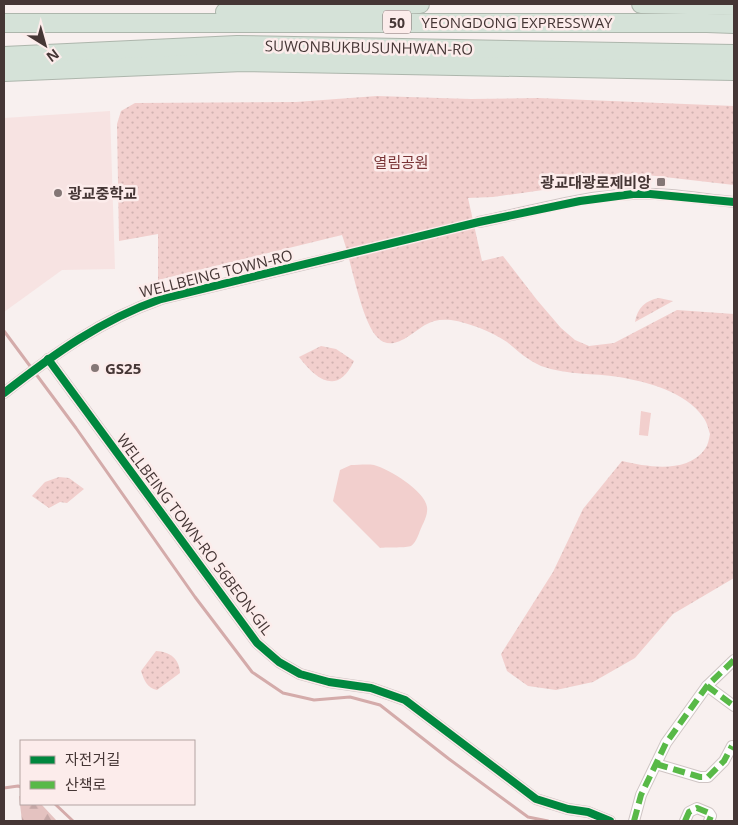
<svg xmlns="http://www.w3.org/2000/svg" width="738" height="825" font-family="'Open Sans','Noto Sans KR',sans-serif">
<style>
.built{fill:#f7e3e2}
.grass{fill:#f2cfcd}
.forest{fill:url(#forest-firs)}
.park{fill:url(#park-dots)}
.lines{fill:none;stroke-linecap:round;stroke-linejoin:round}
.stream{stroke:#d4abaa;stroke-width:3}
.street-tunnel{stroke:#d4cbca;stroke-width:10;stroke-dasharray:10 5;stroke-linecap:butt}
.street-casing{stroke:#cfc5c4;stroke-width:12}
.highway-casing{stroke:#adb6ac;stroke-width:20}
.street{stroke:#fefdfd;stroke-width:10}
.highway{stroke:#d5e2d8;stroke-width:18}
.quiet{stroke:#58b947;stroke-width:6;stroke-dasharray:12 6;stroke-linecap:butt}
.cycleway-casing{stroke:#fceceb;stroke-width:11}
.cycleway{stroke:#00873e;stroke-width:8}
.poi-dot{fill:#847776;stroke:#fceceb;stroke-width:2}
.labels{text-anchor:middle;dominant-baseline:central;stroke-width:5;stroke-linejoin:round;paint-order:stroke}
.shield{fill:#fceceb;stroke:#7c6d6c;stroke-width:1}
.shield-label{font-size:14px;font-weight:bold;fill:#453635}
.street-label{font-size:15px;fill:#453635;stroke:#fceceb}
.park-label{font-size:15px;fill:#793436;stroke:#fceceb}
.poi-label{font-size:15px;font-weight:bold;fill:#453635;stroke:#fceceb;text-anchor:start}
</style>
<defs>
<pattern id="forest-firs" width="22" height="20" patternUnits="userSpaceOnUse" patternTransform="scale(1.25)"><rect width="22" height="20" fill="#e4c2c0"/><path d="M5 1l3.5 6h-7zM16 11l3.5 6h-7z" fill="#c5a7a6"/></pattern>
<pattern id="park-dots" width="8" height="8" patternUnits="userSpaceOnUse" patternTransform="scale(1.25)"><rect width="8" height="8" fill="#f2cfcd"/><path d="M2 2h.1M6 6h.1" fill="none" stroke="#d1b2b1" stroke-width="1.8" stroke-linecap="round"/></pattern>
</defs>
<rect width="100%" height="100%" fill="#f8f0ef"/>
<!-- built -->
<polygon class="built" points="110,111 115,269 62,270 4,312 4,118"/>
<!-- grass -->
<g class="grass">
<polygon points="641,411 651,413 648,436 639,435"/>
<path d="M 351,465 C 358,465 367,464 374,465 C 389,469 425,491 427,507 C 428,513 425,520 422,526 C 419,532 417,542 411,546 C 407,548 387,547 380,548 L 333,501 L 340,470 Z"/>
</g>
<!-- forest -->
<polygon class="forest" points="19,796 21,797 21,804 42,805 57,821 22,821"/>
<!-- park -->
<g class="park">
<path d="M 377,96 L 471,99 L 538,98 L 734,106 L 734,185 L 647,175 L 615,177 L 571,186 L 493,197 L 468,198 L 482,261 L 503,256 L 537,300 L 561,328 L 575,340 L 589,346 L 614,343 L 677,310 L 734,314 L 734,578 L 673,614 L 635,658 L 593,682 L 556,690 L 528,686 L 507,671 L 501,654 L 553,572 L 583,509 L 622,461 C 648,467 687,474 705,449 C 708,445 709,439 710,434 C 708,428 707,422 703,417 C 686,392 648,382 619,377 C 593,373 567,375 541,366 C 527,360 518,351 507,342 C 490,331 470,323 451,320 C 441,319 433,320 425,325 C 413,332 393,353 378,338 C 361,322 351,259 342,235 L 158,280 L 158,234 L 119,241 L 117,124 L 121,111 L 135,103 L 296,102 Z"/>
<path d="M 659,298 L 673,301 L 635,322 C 637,308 646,300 659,298 Z"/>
<path d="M 321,346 L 336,349 L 354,361 C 338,395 317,381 299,357 Z"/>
<polygon points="59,477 69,478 84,489 67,503 60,502 49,508 32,496 45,482"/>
<path d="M 156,651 C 170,652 179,658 180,673 L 157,690 C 147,688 144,680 141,671 Z"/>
</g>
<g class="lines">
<!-- stream -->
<g class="stream">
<polyline points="4,331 76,428 195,597 252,672 283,693 314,700 350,697 380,705 449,759 528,817 548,821"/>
<polyline points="4,788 18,786 21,787"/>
<polyline points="55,804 73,821"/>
</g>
<!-- street-tunnel -->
<polyline class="street-tunnel" points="340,256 479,222"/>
<!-- street casing -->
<g class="street-casing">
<g id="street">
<path d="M 479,222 C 529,212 581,196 632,194 C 666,192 701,199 734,202"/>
<polyline points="48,359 257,643 279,662 300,674 329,682 371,688 405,700 536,799 568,809 588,812 610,821"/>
<path d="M 4,393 C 54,354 101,320 161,299 L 340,256"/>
<polyline points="707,686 734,706"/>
<polyline points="656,764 700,777 708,777 724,761 732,746"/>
<polyline points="634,821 641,795 666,743 707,686 734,660"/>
<polyline points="685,821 689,812 697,808 709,813 711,816 709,821"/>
</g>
</g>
<!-- highway casing -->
<g class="highway-casing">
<g id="highway">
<polyline points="641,4 734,6"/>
<polyline points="225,12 284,8 420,4"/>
<polyline points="4,23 707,23 734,24"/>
<polyline points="4,56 237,45 734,54"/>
<polyline points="4,72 243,62 734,71"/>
</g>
</g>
<!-- street -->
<use href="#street" class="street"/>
<!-- highway -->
<use href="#highway" class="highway"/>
<!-- quiet -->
<g class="quiet">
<polyline points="707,686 734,706"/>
<polyline points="656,764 700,777 708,777 724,761 732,746"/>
<polyline points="634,821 641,795 666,743 707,686 734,660"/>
<polyline points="685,821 689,812 697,808 709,813 711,816 709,821"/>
</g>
<!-- cycleway casing -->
<g class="cycleway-casing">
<g id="cycleway">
<polyline points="48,359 257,643 279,662 300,674 329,682 371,688 405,700 536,799 568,809 588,812 610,821"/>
<path d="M 4,393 C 54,354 101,320 161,299 L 479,222 L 580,201 L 633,194 L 650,194 L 734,202"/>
</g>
</g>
<!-- cycleway -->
<use href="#cycleway" class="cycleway"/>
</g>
<!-- markers -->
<g class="poi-dot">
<rect x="656" y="177" width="10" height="10" rx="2.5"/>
<circle cx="58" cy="193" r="5"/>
<circle cx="95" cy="368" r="5"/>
</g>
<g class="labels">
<!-- shield labels -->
<rect class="shield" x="383" y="10.5" width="28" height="23" rx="4"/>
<g class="shield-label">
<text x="397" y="22">50</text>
</g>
<!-- street labels -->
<g class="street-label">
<text x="517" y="22">YEONGDONG EXPRESSWAY</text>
<text transform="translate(369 47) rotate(1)">SUWONBUKBUSUNHWAN-RO</text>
<text transform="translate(216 273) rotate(-14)">WELLBEING TOWN-RO</text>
<text transform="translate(195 534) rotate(53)">WELLBEING TOWN-RO 56BEON-GIL</text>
</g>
<!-- park labels -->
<g class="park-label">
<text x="401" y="162">열림공원</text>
</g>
<!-- poi labels -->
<g class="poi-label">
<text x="651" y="182" text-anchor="end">광교대광로제비앙</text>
<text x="68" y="193">광교중학교</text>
<text x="105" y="368">GS25</text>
</g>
</g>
<!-- border -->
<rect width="738" height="825" fill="none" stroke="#453635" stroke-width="10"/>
<!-- legend -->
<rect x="20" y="740" width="175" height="65" fill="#fceceb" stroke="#b3a3a2"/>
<rect x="30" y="756" width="25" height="8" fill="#00873e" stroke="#b3a3a2"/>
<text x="65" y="765" font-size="15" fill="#453635">자전거길</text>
<rect x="30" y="781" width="25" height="8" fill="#58b947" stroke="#b3a3a2"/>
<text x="65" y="790" font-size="15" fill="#453635">산책로</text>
<!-- north arrow -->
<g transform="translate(45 45) rotate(143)" stroke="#fceceb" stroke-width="4" paint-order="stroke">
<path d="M0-4L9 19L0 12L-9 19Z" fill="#453635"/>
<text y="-8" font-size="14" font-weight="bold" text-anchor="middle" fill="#453635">N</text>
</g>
</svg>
